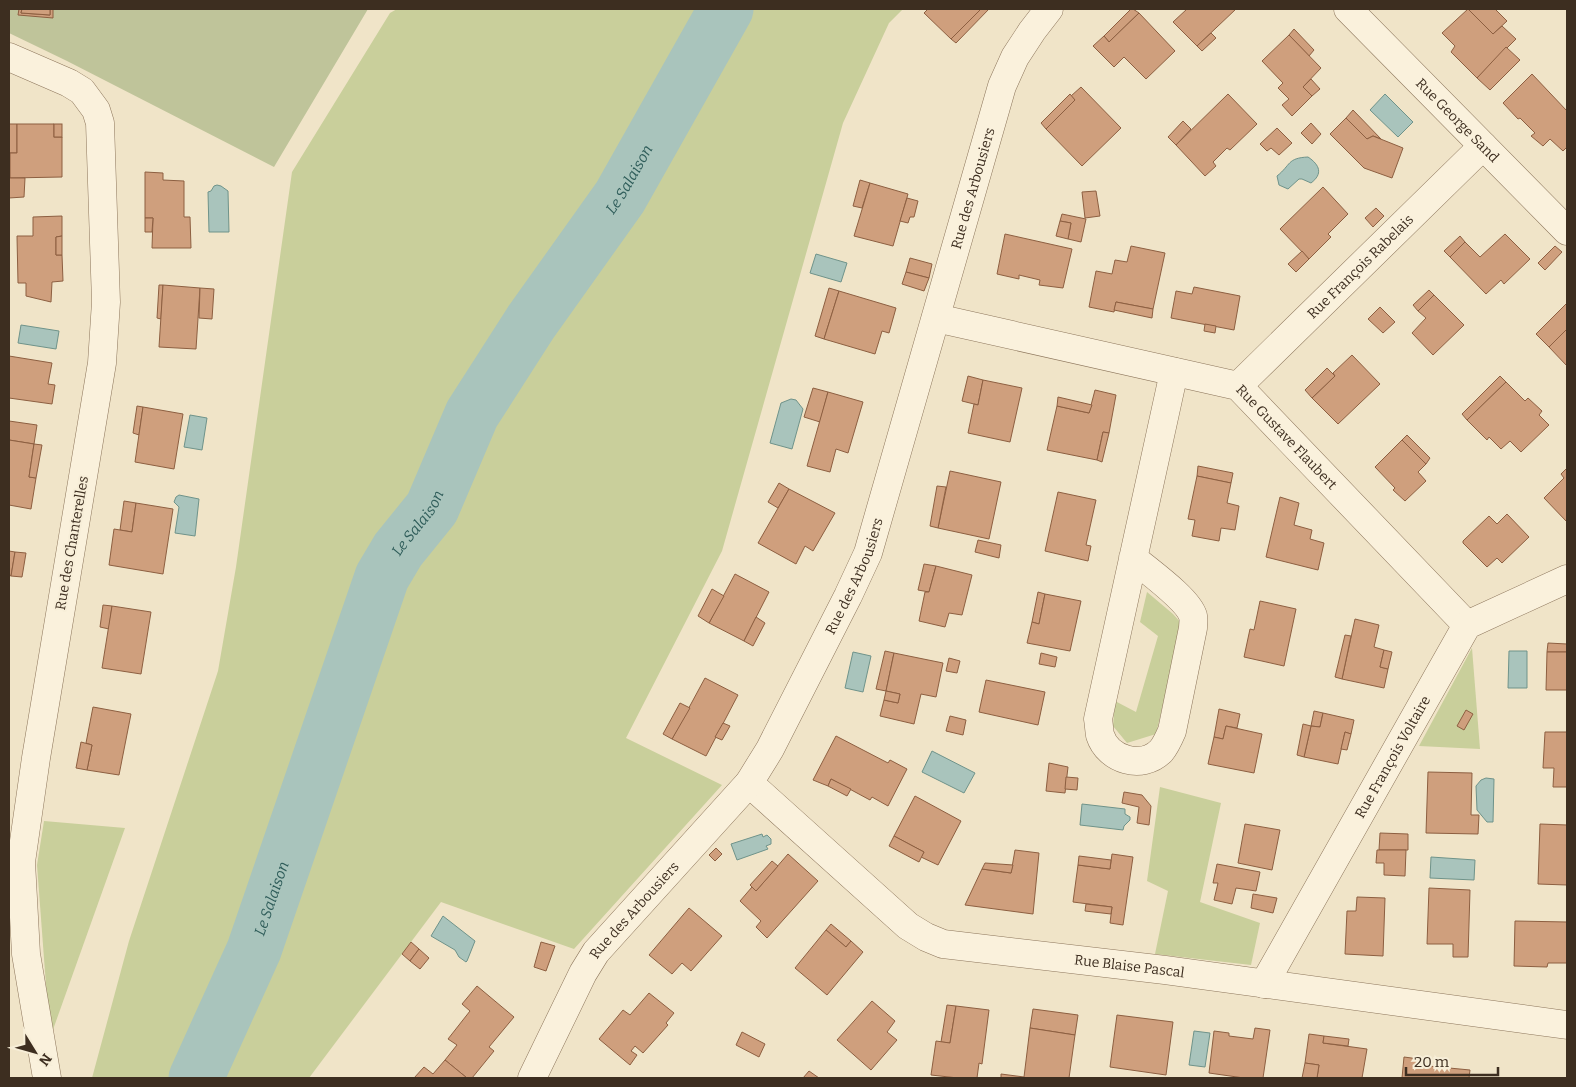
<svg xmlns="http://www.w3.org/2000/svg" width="1576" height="1087" font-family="Bitter,serif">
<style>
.green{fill:#c9cf9b}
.cemetery{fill:#bfc49a}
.water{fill:#a9c4bc;stroke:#6f938a}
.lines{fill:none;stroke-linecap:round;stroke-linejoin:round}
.river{stroke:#a9c4bc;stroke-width:55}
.building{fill:#cf9f7d;stroke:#8d5f41}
.minor-casing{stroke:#8d765c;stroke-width:29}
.minor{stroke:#faf1dc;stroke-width:28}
.labels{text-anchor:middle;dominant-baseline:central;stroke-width:4;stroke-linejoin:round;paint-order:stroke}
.street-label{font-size:14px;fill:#3d2e20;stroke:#f7eed8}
.water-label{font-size:15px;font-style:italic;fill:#2f5d5a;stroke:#f7eed8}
</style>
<rect width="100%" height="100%" fill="#f0e4c8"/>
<!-- green -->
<g class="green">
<polygon points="397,9 903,9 889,23 843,123 722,551 626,738 722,785 574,949 441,902 309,1078 92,1078 129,941 218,671 236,567 292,172 390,13"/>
<polygon points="1147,592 1173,614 1182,624 1156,734 1127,743 1113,726 1115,701 1136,712 1158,636 1140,622"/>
<polygon points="1472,648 1480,749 1419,746"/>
<polygon points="1160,787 1221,803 1200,902 1260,923 1251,965 1155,954 1168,891 1147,881"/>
<polygon points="44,821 125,828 50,1038 37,865"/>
</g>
<!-- cemetery -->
<polygon class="cemetery" points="9,9 368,9 274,167 67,61 9,33"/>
<!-- water -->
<g class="water">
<polygon points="1385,94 1413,122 1398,137 1370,110"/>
<path d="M 1308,157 C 1320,165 1323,174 1311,183 L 1302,179 L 1299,179 L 1288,189 L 1279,185 L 1277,176 C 1291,165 1287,158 1308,157 Z"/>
<polygon points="217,185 221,186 228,191 229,232 209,232 208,192 211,191 214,186"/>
<polygon points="816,254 847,263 841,282 810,273"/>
<polygon points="21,325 59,331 56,349 18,343"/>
<polygon points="791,399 796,400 803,409 792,449 770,443 781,403"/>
<polygon points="190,415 207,418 202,450 184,447"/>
<polygon points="179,495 199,499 195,536 175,533 179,507 174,502 176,497"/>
<polygon points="1509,651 1527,651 1527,688 1508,688"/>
<polygon points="853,652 871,656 863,692 845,688"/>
<polygon points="932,751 975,773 964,793 922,772"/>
<polygon points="1486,778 1494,779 1493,822 1487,822 1477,810 1476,786 1481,780"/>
<polygon points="1082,804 1125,809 1125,814 1130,817 1130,820 1124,826 1123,830 1080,825"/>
<polygon points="762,834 763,837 767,835 771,839 771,844 766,846 768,849 737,860 731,844"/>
<polygon points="1431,857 1475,860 1474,880 1430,878"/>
<polygon points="443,916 475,941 467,961 466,962 459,957 455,950 431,936"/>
<polygon points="1194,1031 1210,1033 1205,1067 1189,1065"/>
</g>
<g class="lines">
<!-- river -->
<path class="river" id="s1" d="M 196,1078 L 254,950 L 382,577 L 398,550 L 432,508 L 472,414 L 531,322 L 620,197 L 726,9"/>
</g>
<!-- building -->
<g class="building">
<polygon points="19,9 22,9 21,13 50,15 50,9 53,9 53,18 18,15"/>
<polygon points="22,9 50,9 50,15 21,13"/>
<polygon points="928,9 981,9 951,39 924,13"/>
<polygon points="981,9 989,9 956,43 951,39"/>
<polygon points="1131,9 1133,9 1139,13 1109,42 1104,36"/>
<polygon points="1187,9 1236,9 1197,46 1173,22"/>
<polygon points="1468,9 1495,9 1507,21 1493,34"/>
<polygon points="1468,9 1493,34 1502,26 1516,39 1477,78 1451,52 1455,46 1442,33"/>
<polygon points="1139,13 1175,51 1146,79 1124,57 1114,67 1093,46 1104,36 1109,42"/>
<polygon points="1294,29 1314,50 1309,56 1289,35"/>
<polygon points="1211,33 1216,38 1202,51 1197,46"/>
<polygon points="1289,35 1321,68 1303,87 1312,96 1292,116 1282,105 1289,99 1278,88 1283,83 1262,61"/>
<polygon points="1506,47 1520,60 1490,90 1477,78"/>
<polygon points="1532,74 1567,111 1567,147 1563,151 1550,139 1543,146 1531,136 1535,133 1520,118 1518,119 1503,103"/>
<polygon points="1311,79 1320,89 1312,96 1303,87"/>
<polygon points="1081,87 1121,128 1082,166 1046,129 1075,100 1071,96"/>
<polygon points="1070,94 1075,100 1046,129 1041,123"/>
<polygon points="1228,94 1257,124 1230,150 1227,148 1213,162 1216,166 1205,176 1176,145"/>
<polygon points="1353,110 1381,139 1373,136 1367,139 1346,118"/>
<polygon points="1346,118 1367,139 1373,136 1403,148 1392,178 1364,168 1330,134"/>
<polygon points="1183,121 1191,129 1176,145 1168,137"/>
<polygon points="1311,123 1321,134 1312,144 1301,133"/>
<polygon points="9,124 17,124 17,153 10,153 10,178 9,178"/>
<polygon points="17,124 54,124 54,137 62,137 62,177 10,178 10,153 17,153"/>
<rect x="54" y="124" width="8" height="13"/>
<polygon points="1277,128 1292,143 1279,155 1271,148 1267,151 1260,144"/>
<polygon points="145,172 163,173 163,180 184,181 184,217 190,217 191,248 152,248 153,218 145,218"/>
<polygon points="9,178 25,178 24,197 9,198"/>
<polygon points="860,180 870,183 862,208 853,206"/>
<polygon points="870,183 908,194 893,246 854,236"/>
<polygon points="1323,187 1348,214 1328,234 1331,237 1309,259 1280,229"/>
<polygon points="1096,191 1100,216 1085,218 1082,192"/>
<polygon points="907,198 918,201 914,217 910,217 908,223 900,221"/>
<polygon points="1376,208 1384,216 1373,227 1365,218"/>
<polygon points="1062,214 1086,219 1081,242 1068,239 1071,223 1060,221"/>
<polygon points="62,216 62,236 56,237 56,255 62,255 63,281 52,282 51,302 26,296 26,283 18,283 17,236 33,236 33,217"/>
<polygon points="145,218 153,218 152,232 145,232"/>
<polygon points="1060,221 1071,223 1068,239 1056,236"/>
<polygon points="1005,234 1072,249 1063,288 1039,285 1040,280 1019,275 1019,279 997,274"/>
<polygon points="1505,234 1530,259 1504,284 1501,280 1486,294 1450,257 1465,242 1480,257"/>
<polygon points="62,236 62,255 56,255 56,237"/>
<polygon points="1460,236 1465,242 1450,257 1444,251"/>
<polygon points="1131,246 1165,253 1153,309 1116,302 1114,312 1089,307 1096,271 1112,274 1115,260 1127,262"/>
<polygon points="1555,246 1562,252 1545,270 1538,263"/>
<polygon points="1302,251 1309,259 1296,272 1288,264"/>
<polygon points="910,258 932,264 929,278 906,272"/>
<polygon points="906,272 929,278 924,291 902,284"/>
<polygon points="159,285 163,285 161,319 157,318"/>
<polygon points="163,285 200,288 196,349 159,347"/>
<polygon points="1194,287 1240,296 1234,330 1171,318 1176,291 1192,294"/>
<polygon points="200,288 214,289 212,319 199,318"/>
<polygon points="829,288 839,291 824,339 815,336"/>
<polygon points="1429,290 1434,295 1418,311 1413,305"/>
<polygon points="839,291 896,308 889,333 882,331 875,354 824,339"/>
<polygon points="1434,295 1464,325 1433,355 1412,333 1426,318 1418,311"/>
<polygon points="1116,302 1153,309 1152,318 1114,310"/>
<polygon points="1567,303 1567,329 1549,347 1536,334"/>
<polygon points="1380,307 1395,322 1383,333 1368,319"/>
<polygon points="1205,324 1216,326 1215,333 1204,331"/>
<polygon points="1567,329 1567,366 1549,347"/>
<polygon points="1352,355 1380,384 1338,424 1312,398 1335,376 1333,373"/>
<polygon points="9,356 52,363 48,384 55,385 52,404 9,398"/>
<polygon points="1327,368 1335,376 1312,398 1305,390"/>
<polygon points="968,376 983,380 978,405 962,401"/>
<polygon points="1500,376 1506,382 1467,420 1462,414"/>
<polygon points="983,380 1022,388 1010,442 968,433 974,404 978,405"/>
<polygon points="1506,382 1525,401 1528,398 1542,411 1539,415 1549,425 1521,452 1510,441 1501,449 1489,437 1487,440 1467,420"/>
<polygon points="813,388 828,392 820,422 804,417"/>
<polygon points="1095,390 1116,395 1109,433 1103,432 1097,460 1047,450 1057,406 1089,413"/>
<polygon points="828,392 863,402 848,453 836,449 830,472 807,466"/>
<polygon points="1058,397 1092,405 1089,413 1057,406"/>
<polygon points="137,406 143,407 139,435 133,433"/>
<polygon points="143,407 183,414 174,469 135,462"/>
<polygon points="9,421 37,425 34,444 9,440"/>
<polygon points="1103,432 1109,433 1102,462 1097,460"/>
<polygon points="1407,435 1430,458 1426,464 1402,440"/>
<polygon points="9,440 34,444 29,477 36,478 31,509 9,505"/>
<polygon points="1402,440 1426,464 1418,472 1426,481 1405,501 1393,490 1395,488 1375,467"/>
<polygon points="34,444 42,445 36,478 29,477"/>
<polygon points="1198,466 1233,473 1231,483 1197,476"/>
<polygon points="1567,468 1567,522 1544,498 1564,478 1561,474"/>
<polygon points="950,471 1001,482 989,539 938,528"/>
<polygon points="1197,476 1231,483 1227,503 1239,506 1235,530 1221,528 1219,541 1192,536 1195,520 1188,519"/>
<polygon points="779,483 789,489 778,508 768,502"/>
<polygon points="937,486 946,487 938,528 930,526"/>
<polygon points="789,489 835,513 813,551 805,546 796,564 758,543"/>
<polygon points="1058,492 1096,500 1086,545 1091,546 1088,561 1045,551"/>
<polygon points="1280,497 1299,503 1294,525 1312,530 1310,539 1324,543 1318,570 1266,557"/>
<polygon points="124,501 136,503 132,532 120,530"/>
<polygon points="136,503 173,509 163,574 109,565 114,529 132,532"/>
<polygon points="1507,514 1529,537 1502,563 1497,558 1487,567 1463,543 1463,541 1489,516 1497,524"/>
<polygon points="978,540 1001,545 999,558 975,552"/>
<polygon points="9,551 15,552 11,576 9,575"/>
<polygon points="15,552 26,553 22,577 11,576"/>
<polygon points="924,564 936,566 929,592 918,590"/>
<polygon points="936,566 972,575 962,615 949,613 945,627 919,621 925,592 929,592"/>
<polygon points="735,574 769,592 744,641 709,623"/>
<polygon points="712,589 724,596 709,623 698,616"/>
<polygon points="1038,592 1045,594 1039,624 1032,622"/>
<polygon points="1045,594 1081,601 1070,651 1027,643 1032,622 1039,624"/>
<polygon points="1260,601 1296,609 1284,666 1244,657 1250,629 1254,630"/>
<polygon points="103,605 112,606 109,629 100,627"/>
<polygon points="112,606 151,612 141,674 102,668"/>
<polygon points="756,617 765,623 753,646 744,641"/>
<polygon points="1355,619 1379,625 1374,647 1384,650 1380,667 1388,669 1384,688 1342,679"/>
<polygon points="1345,635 1351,636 1342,679 1335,677"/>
<polygon points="1548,643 1567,644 1567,652 1547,652"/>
<polygon points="1384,650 1392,652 1388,669 1380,667"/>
<polygon points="885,651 894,653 886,691 876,689"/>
<polygon points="1547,652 1567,652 1567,690 1546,690"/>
<polygon points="894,653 943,663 936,697 921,694 914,724 880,716 884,700 898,703 900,694 886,691"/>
<polygon points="1041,653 1057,657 1055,667 1039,664"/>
<polygon points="949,658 960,661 957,673 946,671"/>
<polygon points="705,678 738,695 706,756 672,739"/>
<polygon points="986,680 1045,692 1038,725 979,712"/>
<polygon points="886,691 900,694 898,703 884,700"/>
<polygon points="680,703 690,708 672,739 663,734"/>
<polygon points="93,707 131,714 119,775 87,770 92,745 86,743"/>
<polygon points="1219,709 1240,714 1237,728 1226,726 1223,739 1214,737"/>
<polygon points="1466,710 1473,714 1464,730 1457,726"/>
<polygon points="1314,711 1323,713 1320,727 1311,726"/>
<polygon points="1323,713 1354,720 1351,734 1345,732 1338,764 1304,757 1311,726 1320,727"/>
<polygon points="950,716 966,720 963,735 946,731"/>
<polygon points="723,723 730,726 722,740 715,737"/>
<polygon points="1303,724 1311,726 1304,757 1297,755"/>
<polygon points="1226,726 1262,734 1254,773 1208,764 1214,737 1223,739"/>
<polygon points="1345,732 1351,734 1347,750 1341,749"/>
<polygon points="1545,732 1567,732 1567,787 1553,787 1554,768 1543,768"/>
<polygon points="836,736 888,763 890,760 907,769 888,806 872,797 870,800 831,779 828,786 813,780"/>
<polygon points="81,742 92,745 87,770 76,768"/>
<polygon points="1049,763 1068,767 1065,793 1046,791"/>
<polygon points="1428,772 1472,773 1471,815 1479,815 1478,834 1426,833"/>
<polygon points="1066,777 1078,778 1077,790 1065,789"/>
<polygon points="831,779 851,789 847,796 828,786"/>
<polygon points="1124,792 1142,795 1151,806 1149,825 1137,823 1139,807 1122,803"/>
<polygon points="915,796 961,821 938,865 921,857 924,852 894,836"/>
<polygon points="1245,824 1280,830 1272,870 1238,863"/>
<polygon points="1540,824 1567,825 1567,885 1538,884"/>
<polygon points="1380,833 1408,834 1408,850 1379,850"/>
<polygon points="894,836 924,852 919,862 889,846"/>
<polygon points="716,848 722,854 715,861 709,855"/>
<polygon points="1015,850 1039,853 1033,914 965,905 982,869 1011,873"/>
<polygon points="1377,850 1406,850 1405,876 1384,875 1384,863 1376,863"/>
<polygon points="788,854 818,881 767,938 756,927 761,921 740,901 752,887 756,891"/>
<polygon points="1112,854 1133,857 1123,925 1110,923 1112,907 1073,902 1078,865 1110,869"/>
<polygon points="1079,856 1111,860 1110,869 1078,865"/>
<polygon points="772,861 778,866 756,891 750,885"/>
<polygon points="985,863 1013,865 1011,873 982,869"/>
<polygon points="1217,864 1260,872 1256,891 1236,888 1232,904 1214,900 1218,883 1213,883"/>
<polygon points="1429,888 1470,890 1468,957 1453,957 1453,944 1427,944"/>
<polygon points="1253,894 1277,898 1273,913 1251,908"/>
<polygon points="1357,897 1385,898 1383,956 1345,954 1347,911 1356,911"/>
<polygon points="1086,904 1112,907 1111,914 1085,911"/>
<polygon points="689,908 722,936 691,971 682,963 672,974 649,955"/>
<polygon points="1515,921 1567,922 1567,963 1548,963 1547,967 1514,966"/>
<polygon points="831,924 851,941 846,947 826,930"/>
<polygon points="826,930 846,947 851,941 863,952 827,995 795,968"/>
<polygon points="411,942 419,949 410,961 402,954"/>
<polygon points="541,942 555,946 546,971 534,967"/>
<polygon points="419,949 429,958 420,969 410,961"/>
<polygon points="477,986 514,1017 489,1047 494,1051 472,1078 467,1078 445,1060 457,1045 448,1039 470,1011 462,1004"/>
<polygon points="649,993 674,1013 666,1023 668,1025 643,1053 635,1046 631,1051 637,1055 630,1065 599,1039 623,1010 630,1015"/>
<polygon points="872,1001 895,1021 887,1032 897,1040 871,1070 837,1040"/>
<polygon points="947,1005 956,1006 950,1043 941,1042"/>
<polygon points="956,1006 989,1010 982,1064 979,1063 977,1078 958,1078 931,1075 936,1041 950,1043"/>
<polygon points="1033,1009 1078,1015 1075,1035 1030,1028"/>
<polygon points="1117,1015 1173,1022 1166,1075 1110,1067"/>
<polygon points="1030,1028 1075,1035 1069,1078 1001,1078 1001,1074 1024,1077"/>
<polygon points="1255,1028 1270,1030 1263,1078 1244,1078 1209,1073 1214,1031 1229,1033 1229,1036 1253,1039"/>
<polygon points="742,1032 765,1044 759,1057 736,1045"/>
<polygon points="1309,1034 1324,1036 1323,1043 1367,1049 1362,1078 1317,1078 1319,1065 1305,1063"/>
<polygon points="1324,1036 1349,1039 1348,1046 1323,1043"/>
<polygon points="1404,1057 1419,1059 1418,1065 1470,1070 1469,1078 1402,1078"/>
<polygon points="445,1060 467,1078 414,1078 424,1067 433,1074"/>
<polygon points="1305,1063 1319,1065 1317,1078 1302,1078"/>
<polygon points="809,1071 819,1078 803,1078"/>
</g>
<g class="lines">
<!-- minor casing -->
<g class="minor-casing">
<g id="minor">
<path id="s2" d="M 1348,9 L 1567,231"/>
<polyline points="9,57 69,83 82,91 96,110 100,123 106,302 102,363 36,758 21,862 26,954 47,1078"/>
<path id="s3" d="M 936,318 L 1238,386 L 1467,625"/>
<path id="s4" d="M 1238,386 L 1483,146"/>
<path d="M 1133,558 C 1148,571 1188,599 1193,616 C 1194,620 1193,625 1193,628 L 1172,731 C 1169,738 1166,745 1161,751 C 1142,770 1108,760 1100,735 C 1099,730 1099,724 1098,719 L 1174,372"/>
<path id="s5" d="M 749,783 L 908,926 L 926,937 L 943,944 L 1165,970 L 1567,1025"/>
<path id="s6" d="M 1264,984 L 1467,625 L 1567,579"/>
<path id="s7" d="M 532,1078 L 583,973 L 596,952 L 749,783 L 770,749 L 848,596 L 868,553 L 1002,86 L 1015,57 L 1032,31 L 1049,9"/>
</g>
</g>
<!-- minor -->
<use href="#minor" class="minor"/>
</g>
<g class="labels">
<!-- street labels -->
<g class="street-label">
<text stroke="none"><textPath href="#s2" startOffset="156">Rue George Sand</textPath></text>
<text stroke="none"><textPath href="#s7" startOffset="1008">Rue des Arbousiers</textPath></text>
<text stroke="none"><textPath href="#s4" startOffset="171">Rue François Rabelais</textPath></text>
<text stroke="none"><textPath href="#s3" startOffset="380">Rue Gustave Flaubert</textPath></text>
<text transform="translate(72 543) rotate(-80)">Rue des Chanterelles</text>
<text stroke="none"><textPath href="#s7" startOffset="602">Rue des Arbousiers</textPath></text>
<text stroke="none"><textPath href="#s6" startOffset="261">Rue François Voltaire</textPath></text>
<text stroke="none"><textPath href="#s7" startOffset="198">Rue des Arbousiers</textPath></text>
<text stroke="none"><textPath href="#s5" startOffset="441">Rue Blaise Pascal</textPath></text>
</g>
<!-- water labels -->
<g class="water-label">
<text stroke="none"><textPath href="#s1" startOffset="1005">Le Salaison</textPath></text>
<text stroke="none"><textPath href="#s1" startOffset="600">Le Salaison</textPath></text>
<text stroke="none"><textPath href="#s1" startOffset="195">Le Salaison</textPath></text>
</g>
</g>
<!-- border -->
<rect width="1576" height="1087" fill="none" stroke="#3d2e20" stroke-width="20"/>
<!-- north arrow -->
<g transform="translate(35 1052) rotate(127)" stroke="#f7eed8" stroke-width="4" paint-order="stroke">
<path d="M0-4L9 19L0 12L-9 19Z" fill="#3d2e20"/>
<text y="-8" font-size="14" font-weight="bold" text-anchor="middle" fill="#3d2e20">N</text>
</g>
<!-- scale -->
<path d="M1406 1067v8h92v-8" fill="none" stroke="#3d2e20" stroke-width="2.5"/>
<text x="1414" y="1067" font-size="15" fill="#3d2e20" stroke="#f7eed8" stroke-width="4" paint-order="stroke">20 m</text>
</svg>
